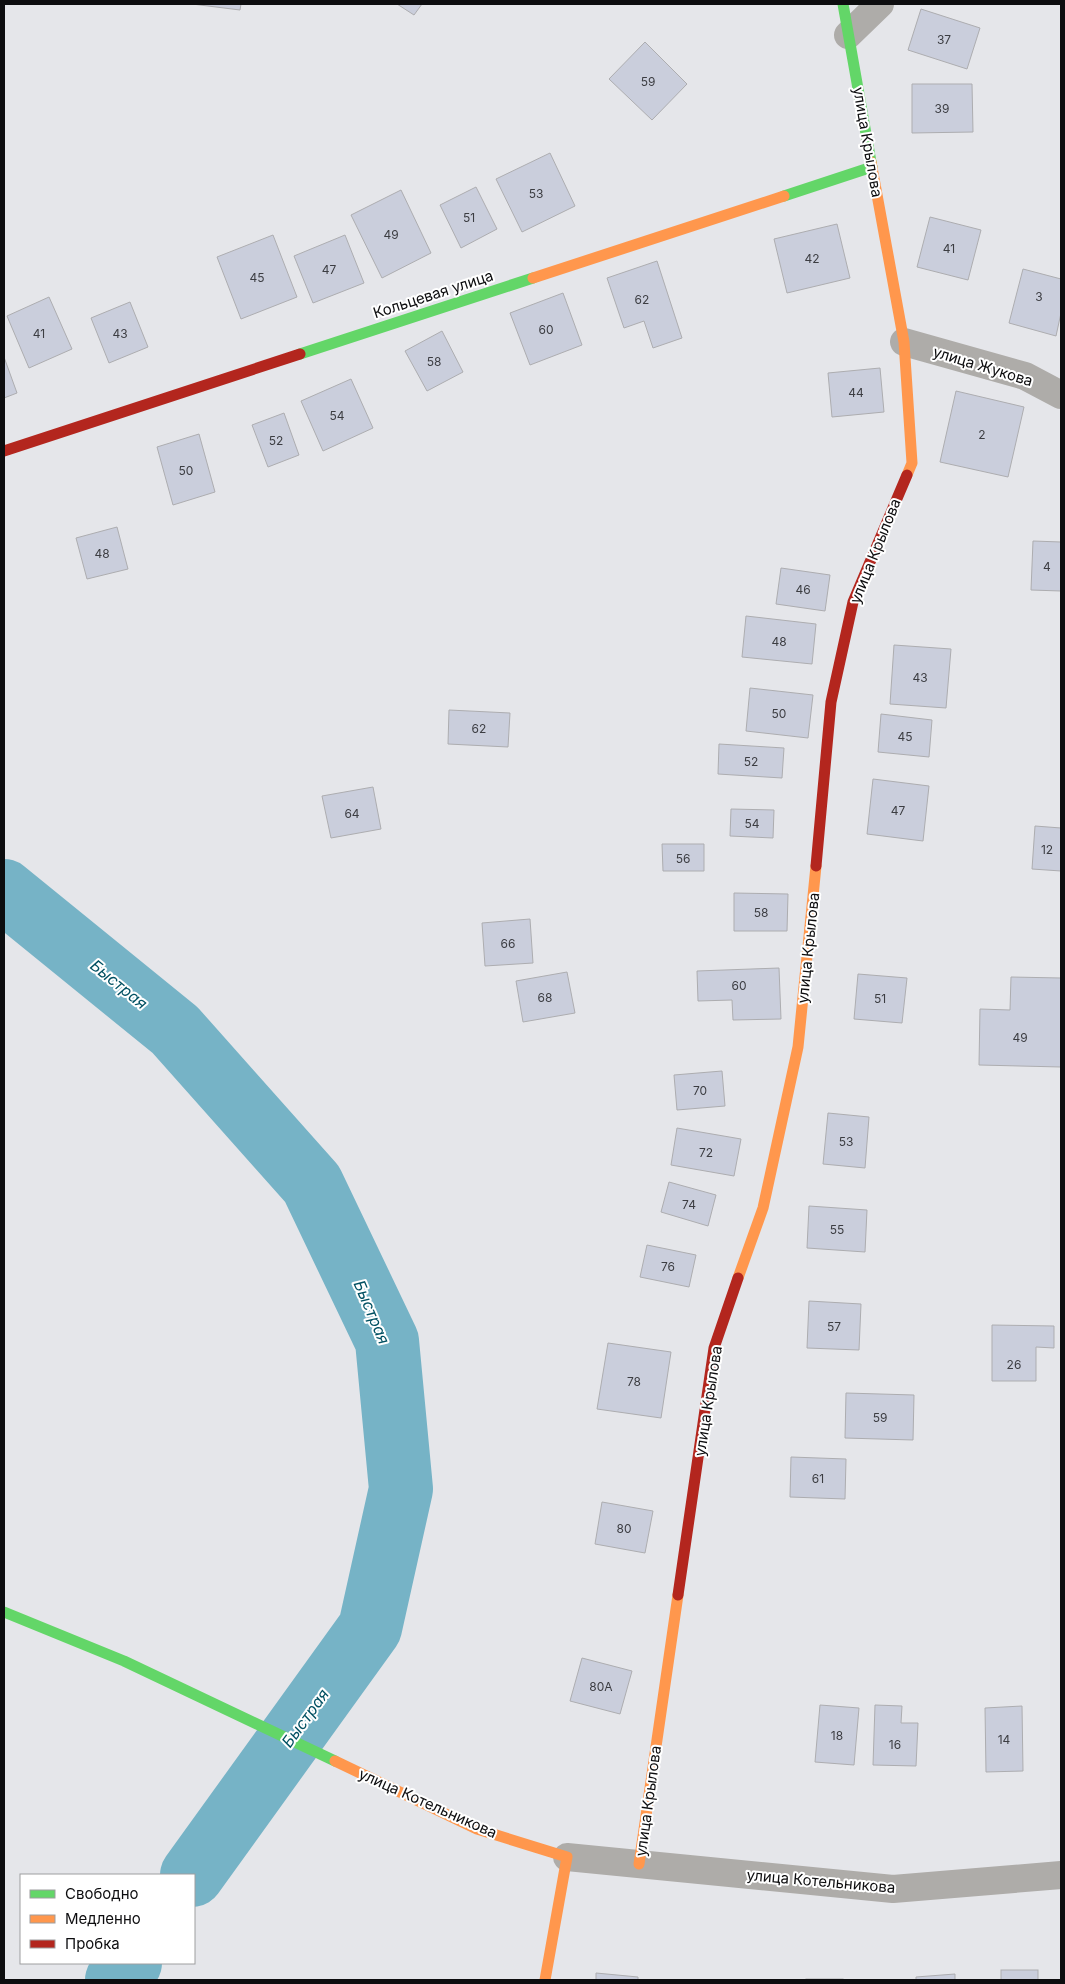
<svg xmlns="http://www.w3.org/2000/svg" width="1065" height="1984" font-family="Inter,sans-serif">
<style>
.lines{fill:none;stroke-linecap:round;stroke-linejoin:round}
.river{stroke:#76b3c6;stroke-width:64}
.building{fill:#cacedc;stroke:#adadb0}
.street{stroke:#aeaca9;stroke-width:28}
.fast{stroke:#63d668;stroke-width:11}
.slow{stroke:#ff974d;stroke-width:11}
.jam{stroke:#b3261e;stroke-width:11}
.labels{text-anchor:middle;dominant-baseline:central;stroke-width:4;stroke-linejoin:round;paint-order:stroke}
.number-label{font-size:12px;fill:#3c3d42}
.street-label{font-size:15px;fill:#0d0d0f;stroke:#fff}
.water-label{font-size:16px;font-style:italic;fill:#015062;stroke:#fff}
</style>
<rect width="100%" height="100%" fill="#e5e6ea"/>
<g class="lines">
<!-- river -->
<g class="river">
<polyline points="4,891 175,1030 312,1184 387,1341 401,1489 370,1628 192,1875"/>
<polyline points="117,1980 130,1963"/>
</g>
</g>
<!-- building -->
<g class="building">
<polygon points="192,4 241,4 240,10"/>
<polygon points="397,4 422,4 414,15"/>
<polygon points="921,9 980,28 967,69 908,50"/>
<polygon points="645,42 687,84 652,120 609,79"/>
<polygon points="912,84 972,84 973,132 912,133"/>
<polygon points="550,153 575,206 522,232 496,179"/>
<polygon points="476,187 497,229 461,248 440,205"/>
<polygon points="401,190 431,253 382,278 351,215"/>
<polygon points="930,217 981,230 968,280 917,267"/>
<polygon points="837,224 850,278 787,293 774,239"/>
<polygon points="273,235 297,297 241,319 217,257"/>
<polygon points="345,235 364,283 313,303 294,256"/>
<polygon points="657,261 682,338 653,348 644,321 624,328 607,278"/>
<polygon points="1023,269 1061,279 1061,313 1056,336 1009,323"/>
<polygon points="563,293 582,345 530,365 510,313"/>
<polygon points="49,297 72,349 29,368 7,316"/>
<polygon points="130,302 148,347 109,363 91,318"/>
<polygon points="442,331 463,372 427,391 405,351"/>
<polygon points="4,357 17,393 4,398"/>
<polygon points="880,368 884,412 832,417 828,373"/>
<polygon points="351,379 373,428 323,451 301,401"/>
<polygon points="956,391 1024,407 1008,477 940,462"/>
<polygon points="284,413 299,455 268,467 252,425"/>
<polygon points="199,434 215,492 173,505 157,447"/>
<polygon points="117,527 128,569 87,579 76,538"/>
<polygon points="1033,541 1061,542 1061,591 1031,590"/>
<polygon points="781,568 830,575 825,611 776,604"/>
<polygon points="746,616 816,624 812,664 742,657"/>
<polygon points="894,645 951,649 946,708 890,704"/>
<polygon points="750,688 813,695 808,738 746,731"/>
<polygon points="449,710 510,713 508,747 448,744"/>
<polygon points="881,714 932,720 929,757 878,752"/>
<polygon points="719,744 784,748 782,778 718,774"/>
<polygon points="873,779 929,786 923,841 867,834"/>
<polygon points="373,787 381,829 331,838 322,796"/>
<polygon points="731,809 774,810 773,838 730,836"/>
<polygon points="1035,826 1061,828 1061,871 1032,869"/>
<polygon points="662,844 704,844 704,871 663,871"/>
<polygon points="734,893 788,894 787,931 734,931"/>
<polygon points="530,919 533,963 485,966 482,923"/>
<polygon points="779,968 781,1019 733,1020 732,1000 698,1001 697,971"/>
<polygon points="567,972 575,1013 523,1022 516,981"/>
<polygon points="858,974 907,978 902,1023 854,1019"/>
<polygon points="1011,977 1061,978 1061,1067 979,1065 980,1009 1010,1010"/>
<polygon points="722,1071 725,1106 677,1110 674,1075"/>
<polygon points="828,1113 869,1117 865,1168 823,1164"/>
<polygon points="677,1128 741,1139 734,1176 671,1165"/>
<polygon points="669,1182 716,1195 708,1226 661,1212"/>
<polygon points="809,1206 867,1210 865,1252 807,1248"/>
<polygon points="647,1245 696,1255 689,1287 640,1277"/>
<polygon points="809,1301 861,1304 859,1350 807,1348"/>
<polygon points="992,1325 1054,1326 1054,1348 1036,1347 1036,1381 992,1381"/>
<polygon points="608,1343 671,1352 661,1418 597,1409"/>
<polygon points="846,1393 914,1395 913,1440 845,1438"/>
<polygon points="791,1457 846,1459 845,1499 790,1497"/>
<polygon points="602,1502 653,1511 645,1553 595,1544"/>
<polygon points="582,1658 632,1671 620,1714 570,1701"/>
<polygon points="820,1705 859,1708 854,1765 815,1762"/>
<polygon points="875,1705 902,1706 901,1723 918,1723 916,1766 873,1765"/>
<polygon points="1022,1706 1023,1771 986,1772 985,1708"/>
<rect x="1001" y="1970" width="37" height="10"/>
<polygon points="596,1973 638,1977 638,1980 596,1980"/>
<polygon points="955,1974 955,1980 916,1980 916,1977"/>
<rect x="806" y="1979" width="37" height="1"/>
</g>
<g class="lines">
<!-- street -->
<g class="street">
<polyline points="848,35 880,4"/>
<polyline points="904,342 1025,376 1061,395"/>
<polyline points="567,1857 893,1889 1061,1875"/>
</g>
<!-- fast -->
<g class="fast">
<polyline points="843,4 871,162"/>
<polyline points="784,196 872,167"/>
<polyline points="300,354 533,278"/>
<polyline points="4,1612 124,1661 335,1761"/>
</g>
<!-- slow -->
<g class="slow">
<polyline points="871,162 904,342 912,463 907,475"/>
<polyline points="533,278 784,196"/>
<polyline points="738,1278 763,1208 798,1047 816,866"/>
<polyline points="335,1761 477,1829 567,1857 545,1980"/>
<polyline points="639,1864 678,1595"/>
</g>
<!-- jam -->
<g class="jam">
<polyline points="4,451 300,354"/>
<polyline points="816,866 831,702 853,602 907,475"/>
<polyline points="678,1595 714,1348 738,1278"/>
</g>
</g>
<g class="labels">
<!-- number labels -->
<g class="number-label">
<text x="944" y="39">37</text>
<text x="648" y="81">59</text>
<text x="942" y="108">39</text>
<text x="536" y="193">53</text>
<text x="469" y="217">51</text>
<text x="391" y="234">49</text>
<text x="949" y="248">41</text>
<text x="812" y="258">42</text>
<text x="329" y="269">47</text>
<text x="257" y="277">45</text>
<text x="1039" y="296">3</text>
<text x="642" y="299">62</text>
<text x="546" y="329">60</text>
<text x="39" y="333">41</text>
<text x="120" y="333">43</text>
<text x="434" y="361">58</text>
<text x="856" y="392">44</text>
<text x="337" y="415">54</text>
<text x="982" y="434">2</text>
<text x="276" y="440">52</text>
<text x="186" y="470">50</text>
<text x="102" y="553">48</text>
<text x="1047" y="566">4</text>
<text x="803" y="589">46</text>
<text x="779" y="641">48</text>
<text x="920" y="677">43</text>
<text x="779" y="713">50</text>
<text x="479" y="728">62</text>
<text x="905" y="736">45</text>
<text x="751" y="761">52</text>
<text x="898" y="810">47</text>
<text x="352" y="813">64</text>
<text x="752" y="823">54</text>
<text x="1047" y="849">12</text>
<text x="683" y="858">56</text>
<text x="761" y="912">58</text>
<text x="508" y="943">66</text>
<text x="739" y="985">60</text>
<text x="545" y="997">68</text>
<text x="880" y="998">51</text>
<text x="1020" y="1037">49</text>
<text x="700" y="1090">70</text>
<text x="846" y="1141">53</text>
<text x="706" y="1152">72</text>
<text x="689" y="1204">74</text>
<text x="837" y="1229">55</text>
<text x="668" y="1266">76</text>
<text x="834" y="1326">57</text>
<text x="1014" y="1364">26</text>
<text x="634" y="1381">78</text>
<text x="880" y="1417">59</text>
<text x="818" y="1478">61</text>
<text x="624" y="1528">80</text>
<text x="601" y="1686">80А</text>
<text x="837" y="1735">18</text>
<text x="1004" y="1739">14</text>
<text x="895" y="1744">16</text>
</g>
<!-- street labels -->
<g class="street-label">
<text transform="translate(868 142) rotate(80)">улица Крылова</text>
<text transform="translate(433 294) rotate(-18)">Кольцевая улица</text>
<text transform="translate(983 366) rotate(17)">улица Жукова</text>
<text transform="translate(875 551) rotate(-68)">улица Крылова</text>
<text transform="translate(808 948) rotate(-84)">улица Крылова</text>
<text transform="translate(708 1401) rotate(-81)">улица Крылова</text>
<text transform="translate(648 1801) rotate(-82)">улица Крылова</text>
<text transform="translate(428 1803) rotate(24)">улица Котельникова</text>
<text transform="translate(821 1881) rotate(5)">улица Котельникова</text>
</g>
<!-- water labels -->
<g class="water-label">
<text transform="translate(119 984) rotate(39)">Быстрая</text>
<text transform="translate(372 1312) rotate(67)">Быстрая</text>
<text transform="translate(305 1718) rotate(-54)">Быстрая</text>
</g>
</g>
<!-- border -->
<rect width="1065" height="1984" fill="none" stroke="#0d0d0f" stroke-width="10"/>
<!-- legend -->
<rect x="20" y="1874" width="175" height="90" fill="#ffffff" stroke="#9e9e9f"/>
<rect x="30" y="1890" width="25" height="8" fill="#63d668" stroke="#9e9e9f"/>
<text x="65" y="1899" font-size="15" fill="#0d0d0f">Свободно</text>
<rect x="30" y="1915" width="25" height="8" fill="#ff974d" stroke="#9e9e9f"/>
<text x="65" y="1924" font-size="15" fill="#0d0d0f">Медленно</text>
<rect x="30" y="1940" width="25" height="8" fill="#b3261e" stroke="#9e9e9f"/>
<text x="65" y="1949" font-size="15" fill="#0d0d0f">Пробка</text>
</svg>
